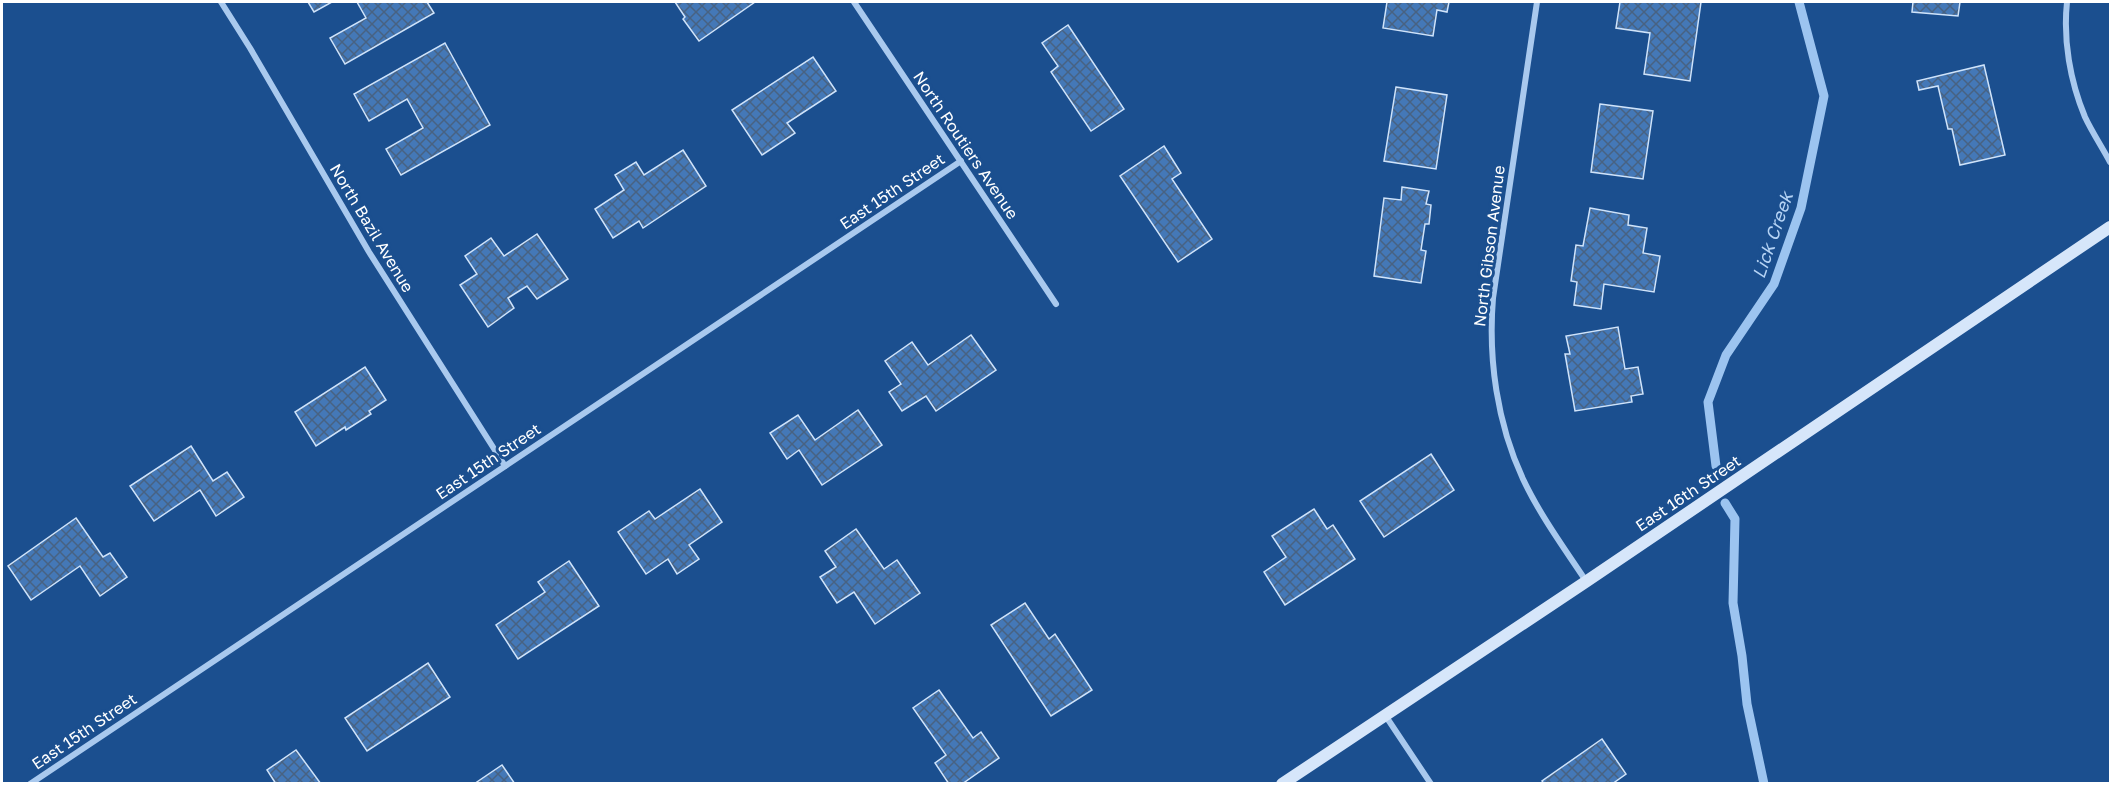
<svg xmlns="http://www.w3.org/2000/svg" width="2112" height="785" font-family="'Golos Text',sans-serif">
<style>
.lines{fill:none;stroke-linecap:round;stroke-linejoin:round}
.stream{stroke:#9cc4f0;stroke-width:9}
.building{fill:url(#building-cross-hatch);stroke:#cfe3fa;stroke-width:1.5}
.street{stroke:#a9c9ee;stroke-width:6}
.secondary{stroke:#d6e6fa;stroke-width:12}
.labels{text-anchor:middle;dominant-baseline:central;stroke-width:6;stroke-linejoin:round;paint-order:stroke}
.street-label{font-size:16px;fill:#fff;stroke:#1b4f8f}
.water-label{font-size:18px;font-style:italic;fill:#b5d3f5;stroke:#1b4f8f}
</style>
<defs>
<pattern id="building-cross-hatch" width="8" height="8" patternUnits="userSpaceOnUse" patternTransform="scale(1.5)"><rect width="8" height="8" fill="#4478b7"/><path d="M0 0l8 8M0 8l8-8" fill="none" stroke="#486282"/></pattern>
</defs>
<rect width="100%" height="100%" fill="#1b4f8f"/>
<g class="lines">
<!-- stream -->
<g class="stream">
<polyline points="1716,466 1708,402 1726,355 1774,284 1801,208 1824,96 1799,2"/>
<polyline points="1725,503 1735,519 1733,603 1742,656 1747,704 1764,784"/>
</g>
</g>
<!-- building -->
<g class="building">
<polygon points="308,2 332,2 314,12"/>
<polygon points="357,2 427,2 434,13 345,64 330,38 366,18"/>
<polygon points="675,2 755,2 699,41 683,19 685,17"/>
<polygon points="1387,2 1449,2 1447,12 1437,10 1433,36 1383,28"/>
<polygon points="1620,2 1701,2 1690,81 1644,74 1650,33 1616,28"/>
<polygon points="1913,2 1960,2 1958,16 1912,12"/>
<polygon points="1068,25 1124,109 1091,131 1051,72 1058,66 1042,43"/>
<polygon points="445,43 490,125 401,175 386,149 423,128 407,99 369,121 354,94"/>
<polygon points="813,57 836,91 787,123 795,133 762,155 732,110"/>
<polygon points="1984,65 2005,155 1960,165 1952,129 1948,129 1938,86 1919,90 1917,81"/>
<polygon points="1396,87 1447,95 1436,169 1384,161"/>
<polygon points="1600,104 1653,111 1643,179 1591,172"/>
<polygon points="1164,146 1181,173 1172,179 1212,239 1178,262 1120,176"/>
<polygon points="683,150 706,186 643,228 639,221 613,238 595,209 624,190 615,175 636,162 644,175"/>
<polygon points="1402,187 1429,191 1426,204 1431,205 1429,224 1425,224 1421,250 1426,251 1421,283 1374,276 1384,198 1401,200"/>
<polygon points="1590,208 1629,215 1628,225 1647,228 1643,253 1660,256 1654,292 1604,284 1601,309 1574,305 1577,282 1571,281 1576,245 1583,246"/>
<polygon points="537,234 568,279 537,299 527,286 508,298 514,308 488,327 460,285 477,274 465,256 491,238 504,256"/>
<polygon points="1618,327 1625,369 1638,367 1643,394 1631,396 1632,402 1575,411 1565,354 1570,354 1566,336"/>
<polygon points="971,335 996,370 936,411 926,396 902,411 889,392 901,384 885,361 912,342 928,365"/>
<polygon points="365,367 386,400 369,411 371,414 346,430 345,427 316,446 295,412"/>
<polygon points="858,410 882,445 822,485 799,450 787,459 770,433 798,415 815,440"/>
<polygon points="191,446 213,481 227,472 244,497 216,516 200,490 154,521 130,486"/>
<polygon points="1431,454 1454,490 1384,537 1360,501"/>
<polygon points="700,489 722,522 689,545 699,559 677,574 668,559 646,574 618,532 649,511 655,519"/>
<polygon points="1314,509 1327,529 1333,525 1355,559 1285,605 1264,572 1286,557 1272,536"/>
<polygon points="76,518 103,557 110,553 127,577 100,596 80,566 31,600 8,566"/>
<polygon points="856,529 884,569 897,560 920,593 875,624 854,592 837,603 820,577 836,567 825,551"/>
<polygon points="569,561 599,606 518,659 496,625 545,592 538,582"/>
<polygon points="1025,603 1049,639 1055,634 1092,690 1051,716 991,625"/>
<polygon points="428,663 450,697 367,751 345,718"/>
<polygon points="939,690 973,738 981,732 999,758 962,784 949,784 935,763 946,755 913,708"/>
<polygon points="1602,739 1626,774 1612,784 1544,784 1542,781"/>
<polygon points="296,750 321,784 276,784 267,770"/>
<polygon points="502,765 515,784 474,784"/>
</g>
<g class="lines">
<!-- street -->
<g class="street">
<polyline points="221,2 250,48 369,252 505,466"/>
<polyline points="854,2 1056,304"/>
<path d="M 1537,2 L 1493,298 C 1488,359 1497,423 1523,479 C 1540,515 1564,548 1586,581"/>
<path d="M 2067,2 C 2063,40 2070,81 2085,117 C 2092,132 2102,147 2110,162"/>
<polyline points="1385,715 1431,784"/>
<polyline points="30,784 961,161"/>
</g>
<!-- secondary -->
<polyline class="secondary" points="1282,784 1587,581 2110,227"/>
</g>
<g class="labels">
<!-- street labels -->
<g class="street-label">
<text transform="translate(966 145) rotate(56)">North Routiers Avenue</text>
<text transform="translate(892 191) rotate(-34)">East 15th Street</text>
<text transform="translate(372 228) rotate(59)">North Bazil Avenue</text>
<text transform="translate(1489 246) rotate(-83)">North Gibson Avenue</text>
<text transform="translate(488 461) rotate(-34)">East 15th Street</text>
<text transform="translate(1688 493) rotate(-34)">East 16th Street</text>
<text transform="translate(84 731) rotate(-34)">East 15th Street</text>
</g>
<!-- water labels -->
<g class="water-label">
<text transform="translate(1772 235) rotate(-71)">Lick Creek</text>
</g>
</g>
<!-- border -->
<rect width="2112" height="785" fill="none" stroke="#ffffff" stroke-width="6"/>
</svg>
